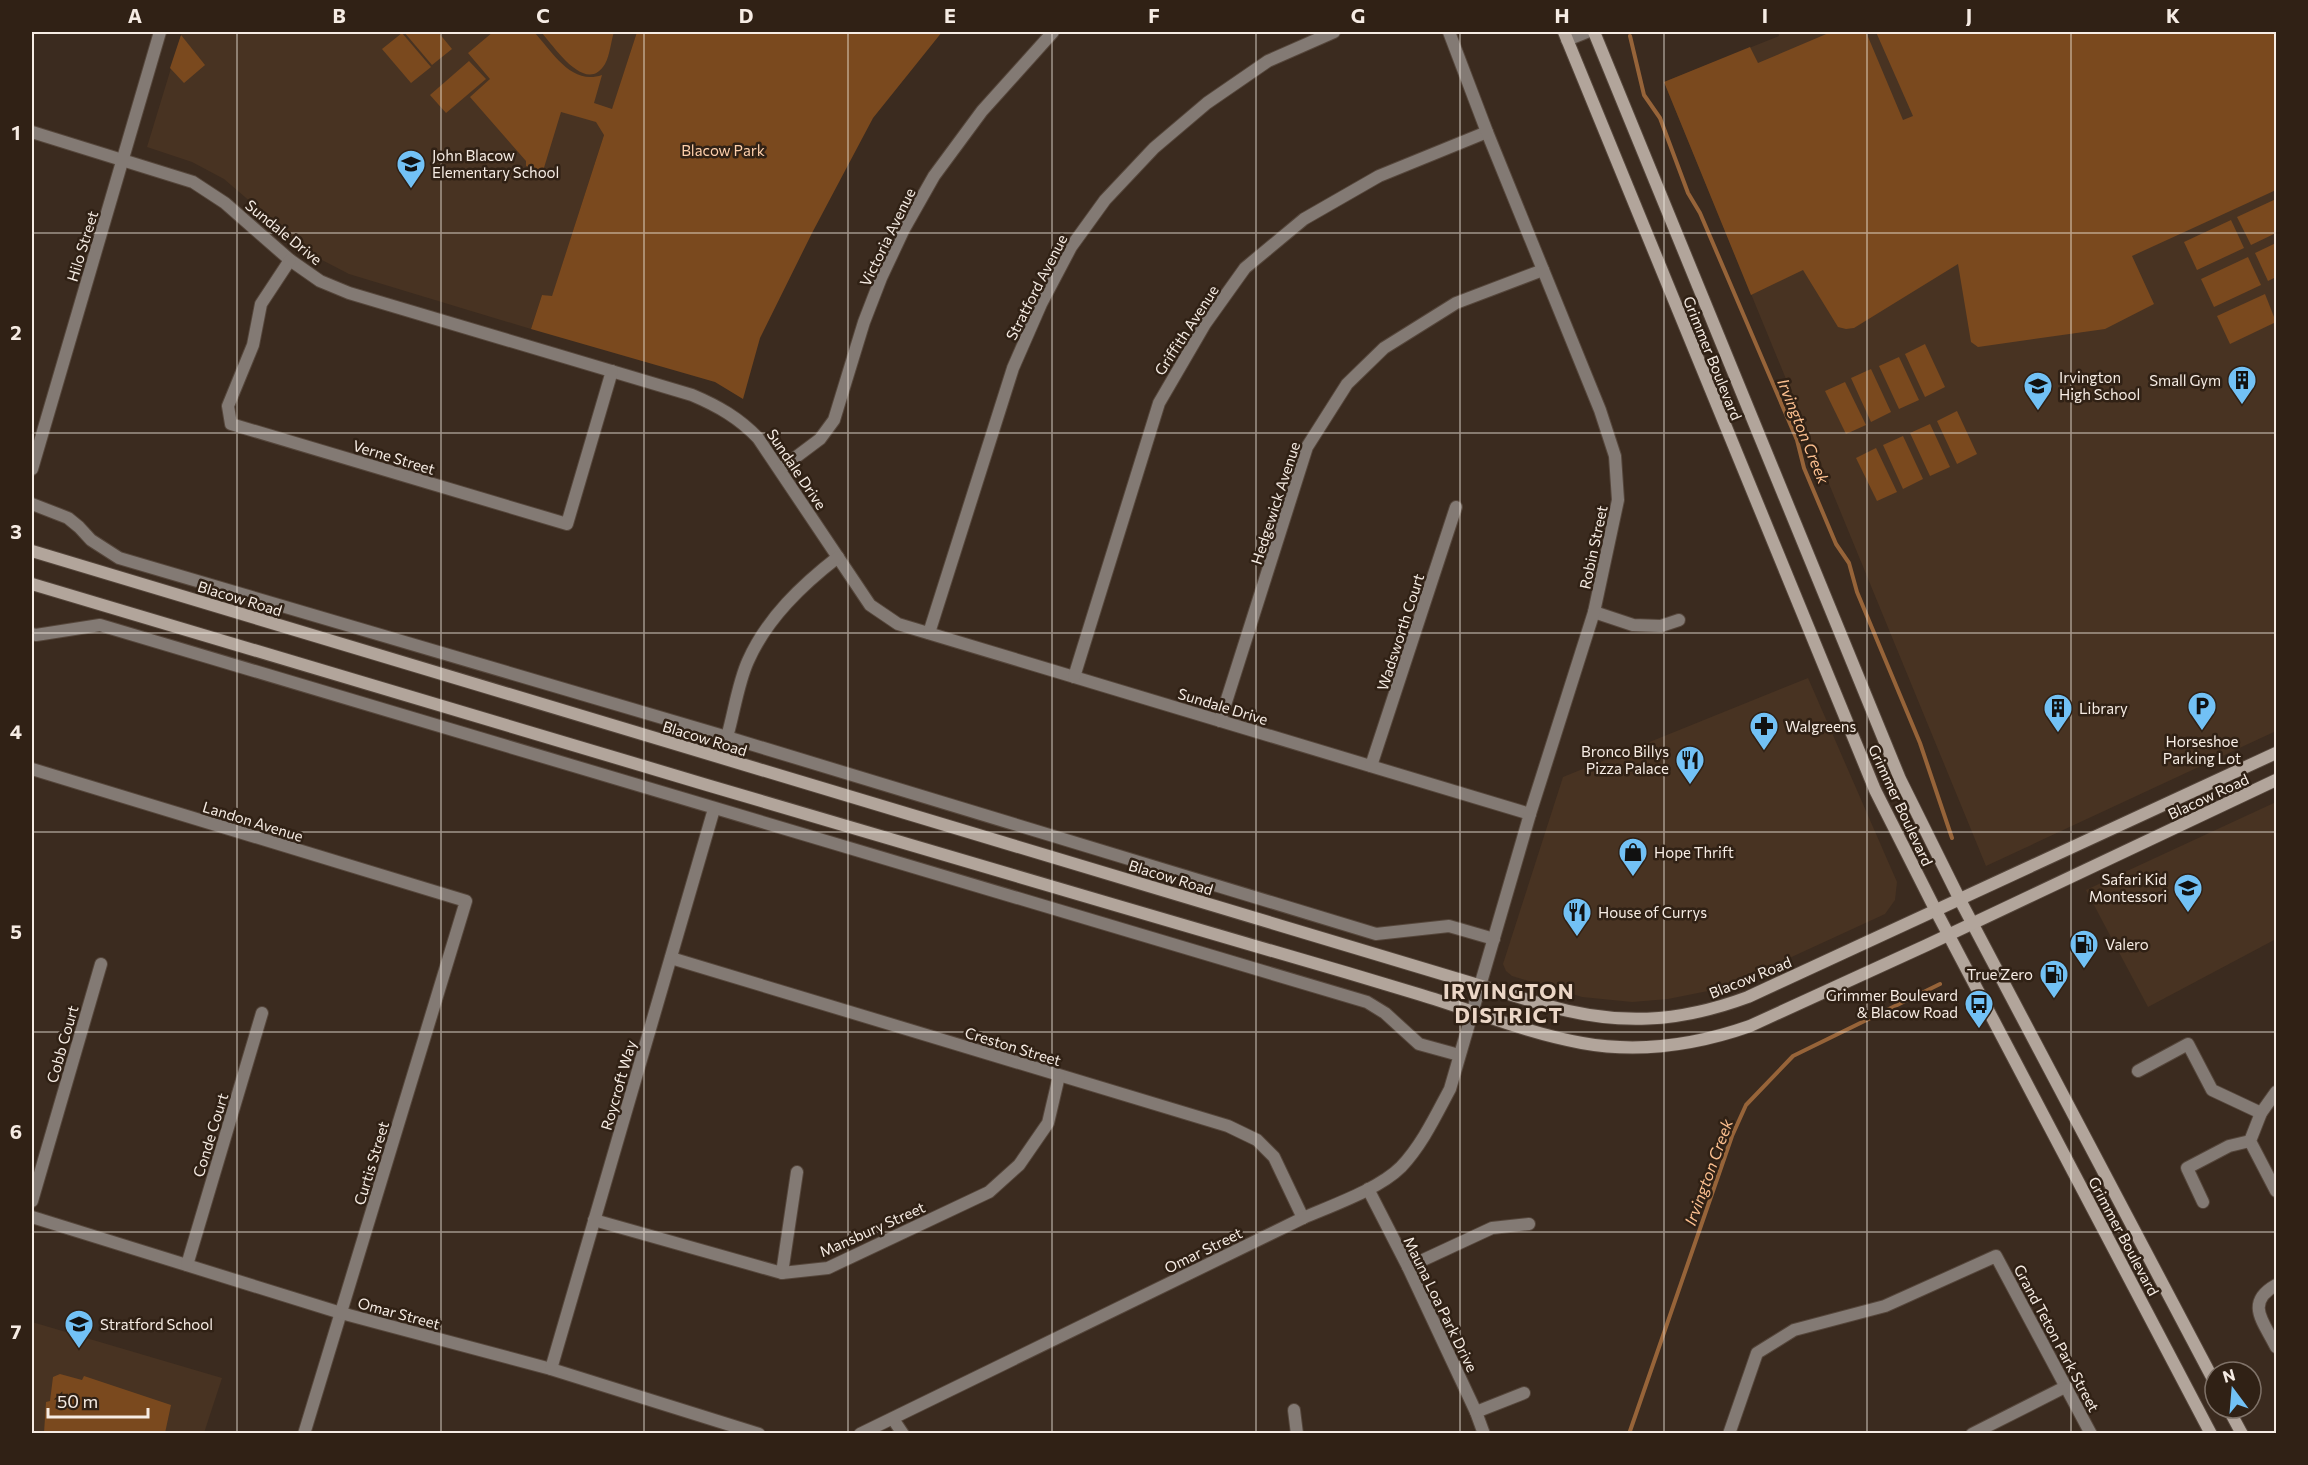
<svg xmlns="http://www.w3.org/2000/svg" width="2308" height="1465" font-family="Commissioner,sans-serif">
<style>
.built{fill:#483322}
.green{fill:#7a491e}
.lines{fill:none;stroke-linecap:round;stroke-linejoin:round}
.stream{stroke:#976439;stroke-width:4}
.minor-casing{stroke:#55463b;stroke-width:14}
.secondary-casing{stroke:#55463b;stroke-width:14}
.minor{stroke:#837a74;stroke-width:12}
.secondary{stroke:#b2a59b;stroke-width:12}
.grid{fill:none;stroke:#f6ece4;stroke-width:1.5;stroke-opacity:0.55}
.labels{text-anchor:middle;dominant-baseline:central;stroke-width:5;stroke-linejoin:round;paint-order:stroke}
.park-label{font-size:15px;fill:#fdcfab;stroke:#302115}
.poi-label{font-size:15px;fill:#f6ece4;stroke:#302115;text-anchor:start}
.street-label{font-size:15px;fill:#f6ece4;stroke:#302115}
.water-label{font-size:16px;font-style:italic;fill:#fdc090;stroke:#302115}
.district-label{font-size:21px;font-weight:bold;letter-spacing:1.5px;fill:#ecd7c7;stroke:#302115}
.neatline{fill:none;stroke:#f6ece4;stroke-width:2}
.grid-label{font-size:20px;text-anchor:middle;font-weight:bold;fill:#f6ece4}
</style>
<rect width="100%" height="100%" fill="#3b2b1f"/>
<!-- built -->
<g class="built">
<polygon points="182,32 637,32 552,297 542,295 531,329 349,274 322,260 297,242 224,179 192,162 147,147"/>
<polygon points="1778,32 2276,32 2276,731 1986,866 1664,82 1779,36"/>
<polygon points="1808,678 1897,882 1895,900 1885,914 1746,978 1708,991 1668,999 1632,1002 1582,997 1512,976 1506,971 1503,964 1563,777"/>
<polygon points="2276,802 2276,939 2148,1007 2086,890"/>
<polygon points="32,1322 222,1378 204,1433 32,1433"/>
</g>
<!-- green -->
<g class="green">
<polygon points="404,32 438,32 452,49 432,65"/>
<path d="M 493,32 L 534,32 C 552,51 571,86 602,75 L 594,103 L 612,109 L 637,32 L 942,32 L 873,118 L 812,233 L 760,338 L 743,399 L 715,382 L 531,329 L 542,295 L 552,296 L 604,135 L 596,122 L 561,112 L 543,171 L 526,166 L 526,161 L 470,97 L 490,79 L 468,53 Z"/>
<path d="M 541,32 L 614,32 C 611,41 610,55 605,64 C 586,96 554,46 541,32 Z"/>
<polygon points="1831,32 1866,32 1903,120 1913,116 1876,32 2276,32 2276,190 2132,256 2154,304 2105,329 1978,347 1971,342 1958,264 1854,328 1846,329 1838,327 1803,270 1751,295 1664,82 1750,47 1758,63"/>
<polygon points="402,33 431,67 411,83 382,49"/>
<polygon points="181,35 205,65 184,83 170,68"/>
<polygon points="469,61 486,79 446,113 430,95"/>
<polygon points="2276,199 2276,233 2251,245 2237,217"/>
<polygon points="2231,220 2244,248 2197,270 2184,242"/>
<polygon points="2276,243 2276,277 2268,281 2255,253"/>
<polygon points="2248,257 2261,285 2214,307 2201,279"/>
<polygon points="2265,294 2276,322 2230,344 2217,316"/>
<polygon points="1925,344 1945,387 1925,397 1905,354"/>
<polygon points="1899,357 1919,400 1899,409 1879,366"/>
<polygon points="1871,369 1891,412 1871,422 1851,378"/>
<polygon points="1845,382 1866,425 1846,434 1825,391"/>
<polygon points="1957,411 1977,454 1957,464 1937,421"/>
<polygon points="1930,424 1950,467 1930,476 1910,433"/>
<polygon points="1903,436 1923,479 1903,489 1883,445"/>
<polygon points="1876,448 1897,492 1877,501 1856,458"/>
<polygon points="60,1374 82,1380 84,1376 171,1405 165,1433 44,1433 46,1402 50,1401 53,1377"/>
</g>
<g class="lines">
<!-- stream -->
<g class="stream">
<polyline points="1630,36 1644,95 1660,118 1688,193 1700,213 1797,440 1804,468 1836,544 1849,563 1857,592 1920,743 1952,838"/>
<polyline points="1629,1434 1732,1136 1746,1105 1793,1056 1940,984"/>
</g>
<!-- minor casing -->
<g class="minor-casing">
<g id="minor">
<polyline points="1567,40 1587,32"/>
<path d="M 32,132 L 193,182 L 225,203 L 290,260 L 320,281 L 349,293 L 692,395 C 718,406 739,418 758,438 L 870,605 L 898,624 L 1530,814"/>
<polyline points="290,260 261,304 253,345 228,406 231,424 567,524 612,371"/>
<polyline points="32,469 160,32"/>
<polyline points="780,469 820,439 834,420 864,322 881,278 904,229 934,176 982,111 1053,32"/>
<polyline points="32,504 68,518 79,527 91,540 119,558 727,737 1376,934 1449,926 1494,939"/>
<polyline points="1594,612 1633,625 1661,626 1679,620"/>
<polyline points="929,633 1013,368 1041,304 1071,247 1105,200 1154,148 1207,103 1268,61 1334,32"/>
<polyline points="32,634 36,635 100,625 1367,1002 1385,1013 1419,1044 1459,1055"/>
<polyline points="1074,677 1159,403 1205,324 1245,268 1304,219 1379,176 1487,132"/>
<polyline points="1220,721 1307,447 1347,384 1384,348 1456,303 1543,270"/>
<path d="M 727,737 C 734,713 738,683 748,661 C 767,618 802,585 838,557"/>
<polyline points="1371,766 1456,507"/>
<polyline points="32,769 466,901 304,1434"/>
<polyline points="671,958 1228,1126 1257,1140 1274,1157 1303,1218"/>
<polyline points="2138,1071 2188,1044 2212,1090 2261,1113"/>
<polyline points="2276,1092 2261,1113 2250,1141 2276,1191"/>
<polyline points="1368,1189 1408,1267 1476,1412 1484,1434"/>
<polyline points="32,1201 101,964"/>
<polyline points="2203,1202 2187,1168 2229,1146 2250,1141"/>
<polyline points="32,1217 341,1313 551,1369 759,1434"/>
<polyline points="594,1220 782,1273 828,1268 989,1192 1019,1165 1048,1123 1059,1076"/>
<polyline points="187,1265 262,1013"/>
<polyline points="1408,1267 1492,1228 1529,1224"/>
<polyline points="782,1273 797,1172"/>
<path d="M 2276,1285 C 2244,1303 2264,1322 2276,1347"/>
<polyline points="551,1369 714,809"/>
<polyline points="1294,1410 1297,1434"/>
<polyline points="1476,1412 1524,1393"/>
<polyline points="893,1419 903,1434"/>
<path d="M 860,1434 L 1303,1218 C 1333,1205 1379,1189 1401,1167 C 1422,1145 1436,1115 1450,1089 L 1530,814 L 1594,612 L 1618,500 L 1615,456 L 1600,410 L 1487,132 L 1449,32"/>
<polyline points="1729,1434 1757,1353 1794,1330 1885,1306 1996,1256 2091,1434"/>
<polyline points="1972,1434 2065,1387"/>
</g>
</g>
<!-- secondary casing -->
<g class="secondary-casing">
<g id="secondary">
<polyline points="1564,32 1875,790 1936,911 2211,1434"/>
<polyline points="1594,32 1900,779 1960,900 2215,1383"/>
<path d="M 32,551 L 1545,1005 C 1617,1026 1678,1023 1748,997 L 2276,753"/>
<path d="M 32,584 C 390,691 749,798 1108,903 C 1212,933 1315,963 1418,994 C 1472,1010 1526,1033 1582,1043 C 1638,1053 1696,1045 1750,1026 L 1927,945 L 2276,780"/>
<polyline points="2228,1408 2242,1434"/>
</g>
</g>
<!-- minor -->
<use href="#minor" class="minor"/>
<!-- secondary -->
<use href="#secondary" class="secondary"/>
</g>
<!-- grid -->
<path class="grid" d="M 237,32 L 237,1434M 441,32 L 441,1434M 644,32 L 644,1434M 848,32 L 848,1434M 1052,32 L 1052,1434M 1256,32 L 1256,1434M 1460,32 L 1460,1434M 1664,32 L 1664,1434M 1867,32 L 1867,1434M 2071,32 L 2071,1434M 32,233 L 2276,233M 32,433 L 2276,433M 32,633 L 2276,633M 32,832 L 2276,832M 32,1032 L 2276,1032M 32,1232 L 2276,1232"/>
<!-- icons -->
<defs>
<g id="school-pin" transform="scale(1.5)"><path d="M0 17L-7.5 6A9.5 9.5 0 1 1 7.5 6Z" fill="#72c1f5" stroke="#302115"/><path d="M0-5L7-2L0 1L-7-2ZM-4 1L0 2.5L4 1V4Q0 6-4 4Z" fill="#111"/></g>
<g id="building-pin" transform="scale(1.5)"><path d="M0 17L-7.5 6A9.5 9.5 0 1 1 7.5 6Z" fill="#72c1f5" stroke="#302115"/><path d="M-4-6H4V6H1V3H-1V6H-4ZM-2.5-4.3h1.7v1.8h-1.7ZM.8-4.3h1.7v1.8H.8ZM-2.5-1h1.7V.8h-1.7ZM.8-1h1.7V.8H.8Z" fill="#111"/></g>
<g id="parking-pin" transform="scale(1.5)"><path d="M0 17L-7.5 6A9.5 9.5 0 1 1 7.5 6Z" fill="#72c1f5" stroke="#302115"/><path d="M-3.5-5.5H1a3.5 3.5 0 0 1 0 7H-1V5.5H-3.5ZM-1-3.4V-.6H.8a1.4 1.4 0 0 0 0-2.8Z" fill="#111"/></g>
<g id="pharmacy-pin" transform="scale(1.5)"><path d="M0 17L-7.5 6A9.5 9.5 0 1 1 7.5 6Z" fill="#72c1f5" stroke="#302115"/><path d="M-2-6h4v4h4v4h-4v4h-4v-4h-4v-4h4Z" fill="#111"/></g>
<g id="restaurant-pin" transform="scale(1.5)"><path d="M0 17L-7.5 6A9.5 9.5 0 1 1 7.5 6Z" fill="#72c1f5" stroke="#302115"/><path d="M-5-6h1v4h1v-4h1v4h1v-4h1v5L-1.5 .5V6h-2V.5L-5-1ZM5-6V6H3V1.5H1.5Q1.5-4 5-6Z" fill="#111"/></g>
<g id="shop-pin" transform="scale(1.5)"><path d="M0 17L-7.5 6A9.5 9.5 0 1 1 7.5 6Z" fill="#72c1f5" stroke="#302115"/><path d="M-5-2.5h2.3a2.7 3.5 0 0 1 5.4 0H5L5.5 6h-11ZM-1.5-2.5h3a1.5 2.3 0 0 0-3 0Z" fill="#111"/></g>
<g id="fuel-pin" transform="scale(1.5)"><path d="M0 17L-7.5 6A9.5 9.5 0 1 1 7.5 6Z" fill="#72c1f5" stroke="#302115"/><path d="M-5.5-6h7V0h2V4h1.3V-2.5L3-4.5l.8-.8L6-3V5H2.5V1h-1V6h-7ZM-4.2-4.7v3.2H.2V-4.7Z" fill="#111"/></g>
<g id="bus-pin" transform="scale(1.5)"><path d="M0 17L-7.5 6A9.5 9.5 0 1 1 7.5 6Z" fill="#72c1f5" stroke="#302115"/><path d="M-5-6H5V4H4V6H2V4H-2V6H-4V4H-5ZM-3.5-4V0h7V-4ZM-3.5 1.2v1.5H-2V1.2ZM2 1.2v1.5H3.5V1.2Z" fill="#111"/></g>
</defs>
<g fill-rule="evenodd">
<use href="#school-pin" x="411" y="164"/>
<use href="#building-pin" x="2242" y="380"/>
<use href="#school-pin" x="2038" y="386"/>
<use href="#parking-pin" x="2202" y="706"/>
<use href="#building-pin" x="2058" y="708"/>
<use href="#pharmacy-pin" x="1764" y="726"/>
<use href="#restaurant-pin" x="1690" y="760"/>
<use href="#shop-pin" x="1633" y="852"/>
<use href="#school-pin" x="2188" y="888"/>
<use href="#restaurant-pin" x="1577" y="912"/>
<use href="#fuel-pin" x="2084" y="944"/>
<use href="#fuel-pin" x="2054" y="974"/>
<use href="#bus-pin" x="1979" y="1004"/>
<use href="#school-pin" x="79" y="1324"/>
</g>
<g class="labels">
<!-- park labels -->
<g class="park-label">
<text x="723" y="150">Blacow Park</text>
</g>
<!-- poi labels -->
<g class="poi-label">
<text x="432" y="155">John Blacow<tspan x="432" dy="17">Elementary School</tspan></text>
<text x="2059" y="377">Irvington<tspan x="2059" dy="17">High School</tspan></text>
<text x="2221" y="380" text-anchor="end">Small Gym</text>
<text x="2079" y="708">Library</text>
<text x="1785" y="726">Walgreens</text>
<text x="2202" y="741" text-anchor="middle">Horseshoe<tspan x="2202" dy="17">Parking Lot</tspan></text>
<text x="1669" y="751" text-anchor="end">Bronco Billys<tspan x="1669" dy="17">Pizza Palace</tspan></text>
<text x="1654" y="852">Hope Thrift</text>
<text x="2167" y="879" text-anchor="end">Safari Kid<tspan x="2167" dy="17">Montessori</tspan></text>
<text x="1598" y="912">House of Currys</text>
<text x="2105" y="944">Valero</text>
<text x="2033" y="974" text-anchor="end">True Zero</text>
<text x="1958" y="995" text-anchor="end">Grimmer Boulevard<tspan x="1958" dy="17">&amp; Blacow Road</tspan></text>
<text x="100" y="1324">Stratford School</text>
</g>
<!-- street labels -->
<g class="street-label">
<text transform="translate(284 232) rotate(39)">Sundale Drive</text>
<text transform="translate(887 237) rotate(-64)">Victoria Avenue</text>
<text transform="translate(82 246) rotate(-73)">Hilo Street</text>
<text transform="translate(1036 287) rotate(-63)">Stratford Avenue</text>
<text transform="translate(1186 330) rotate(-57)">Griffith Avenue</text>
<text transform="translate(1713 358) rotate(68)">Grimmer Boulevard</text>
<text transform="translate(394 457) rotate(17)">Verne Street</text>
<text transform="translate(797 469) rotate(56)">Sundale Drive</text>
<text transform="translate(1275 503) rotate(-72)">Hedgewick Avenue</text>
<text transform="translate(1593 547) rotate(-78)">Robin Street</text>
<text transform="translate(240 598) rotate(17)">Blacow Road</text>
<text transform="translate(1400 632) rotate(-72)">Wadsworth Court</text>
<text transform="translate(1223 706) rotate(17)">Sundale Drive</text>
<text transform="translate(705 738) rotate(17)">Blacow Road</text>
<text transform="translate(2208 796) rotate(-25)">Blacow Road</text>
<text transform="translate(1901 805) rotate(65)">Grimmer Boulevard</text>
<text transform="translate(253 821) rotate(17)">Landon Avenue</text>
<text transform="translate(1171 877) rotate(17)">Blacow Road</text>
<text transform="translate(1750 977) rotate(-22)">Blacow Road</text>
<text transform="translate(62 1044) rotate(-74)">Cobb Court</text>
<text transform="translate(1013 1046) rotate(17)">Creston Street</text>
<text transform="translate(618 1085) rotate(-74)">Roycroft Way</text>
<text transform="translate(210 1135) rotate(-73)">Conde Court</text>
<text transform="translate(371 1163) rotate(-73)">Curtis Street</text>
<text transform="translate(872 1229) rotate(-24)">Mansbury Street</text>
<text transform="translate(2124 1236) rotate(62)">Grimmer Boulevard</text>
<text transform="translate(1203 1250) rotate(-26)">Omar Street</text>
<text transform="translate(1441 1304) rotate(64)">Mauna Loa Park Drive</text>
<text transform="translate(399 1313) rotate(15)">Omar Street</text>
<text transform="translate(2057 1338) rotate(62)">Grand Teton Park Street</text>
</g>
<!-- water labels -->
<g class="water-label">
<text transform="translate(1804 431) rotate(68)">Irvington Creek</text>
<text transform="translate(1708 1172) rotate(-70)">Irvington Creek</text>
</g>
<!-- district labels -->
<g class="district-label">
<text x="1509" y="990">IRVINGTON<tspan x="1509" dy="24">DISTRICT</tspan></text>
</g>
</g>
<!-- border -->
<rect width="2308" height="1465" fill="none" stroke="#302115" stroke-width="66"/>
<!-- north arrow -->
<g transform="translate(2233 1390) rotate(344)"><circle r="28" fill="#302115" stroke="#7f7268" stroke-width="1.5"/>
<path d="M0-4.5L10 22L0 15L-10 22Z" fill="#72c1f5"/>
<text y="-9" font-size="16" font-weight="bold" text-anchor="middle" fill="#f6ece4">N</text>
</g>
<!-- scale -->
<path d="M48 1408v9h100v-9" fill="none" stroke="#f6ece4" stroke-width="3"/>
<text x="57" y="1408" font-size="18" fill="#f6ece4" stroke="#302115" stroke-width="4.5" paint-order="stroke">50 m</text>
<rect x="33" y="33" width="2242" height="1399" class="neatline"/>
<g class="grid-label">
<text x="135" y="23">A</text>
<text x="339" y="23">B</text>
<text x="543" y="23">C</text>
<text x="746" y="23">D</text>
<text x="950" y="23">E</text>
<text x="1154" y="23">F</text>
<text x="1358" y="23">G</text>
<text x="1562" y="23">H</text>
<text x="1765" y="23">I</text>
<text x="1969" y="23">J</text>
<text x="2173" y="23">K</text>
<text x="16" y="140">1</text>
<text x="16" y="340">2</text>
<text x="16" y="539">3</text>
<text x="16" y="739">4</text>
<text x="16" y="939">5</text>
<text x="16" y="1139">6</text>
<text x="16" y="1339">7</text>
</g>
</svg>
